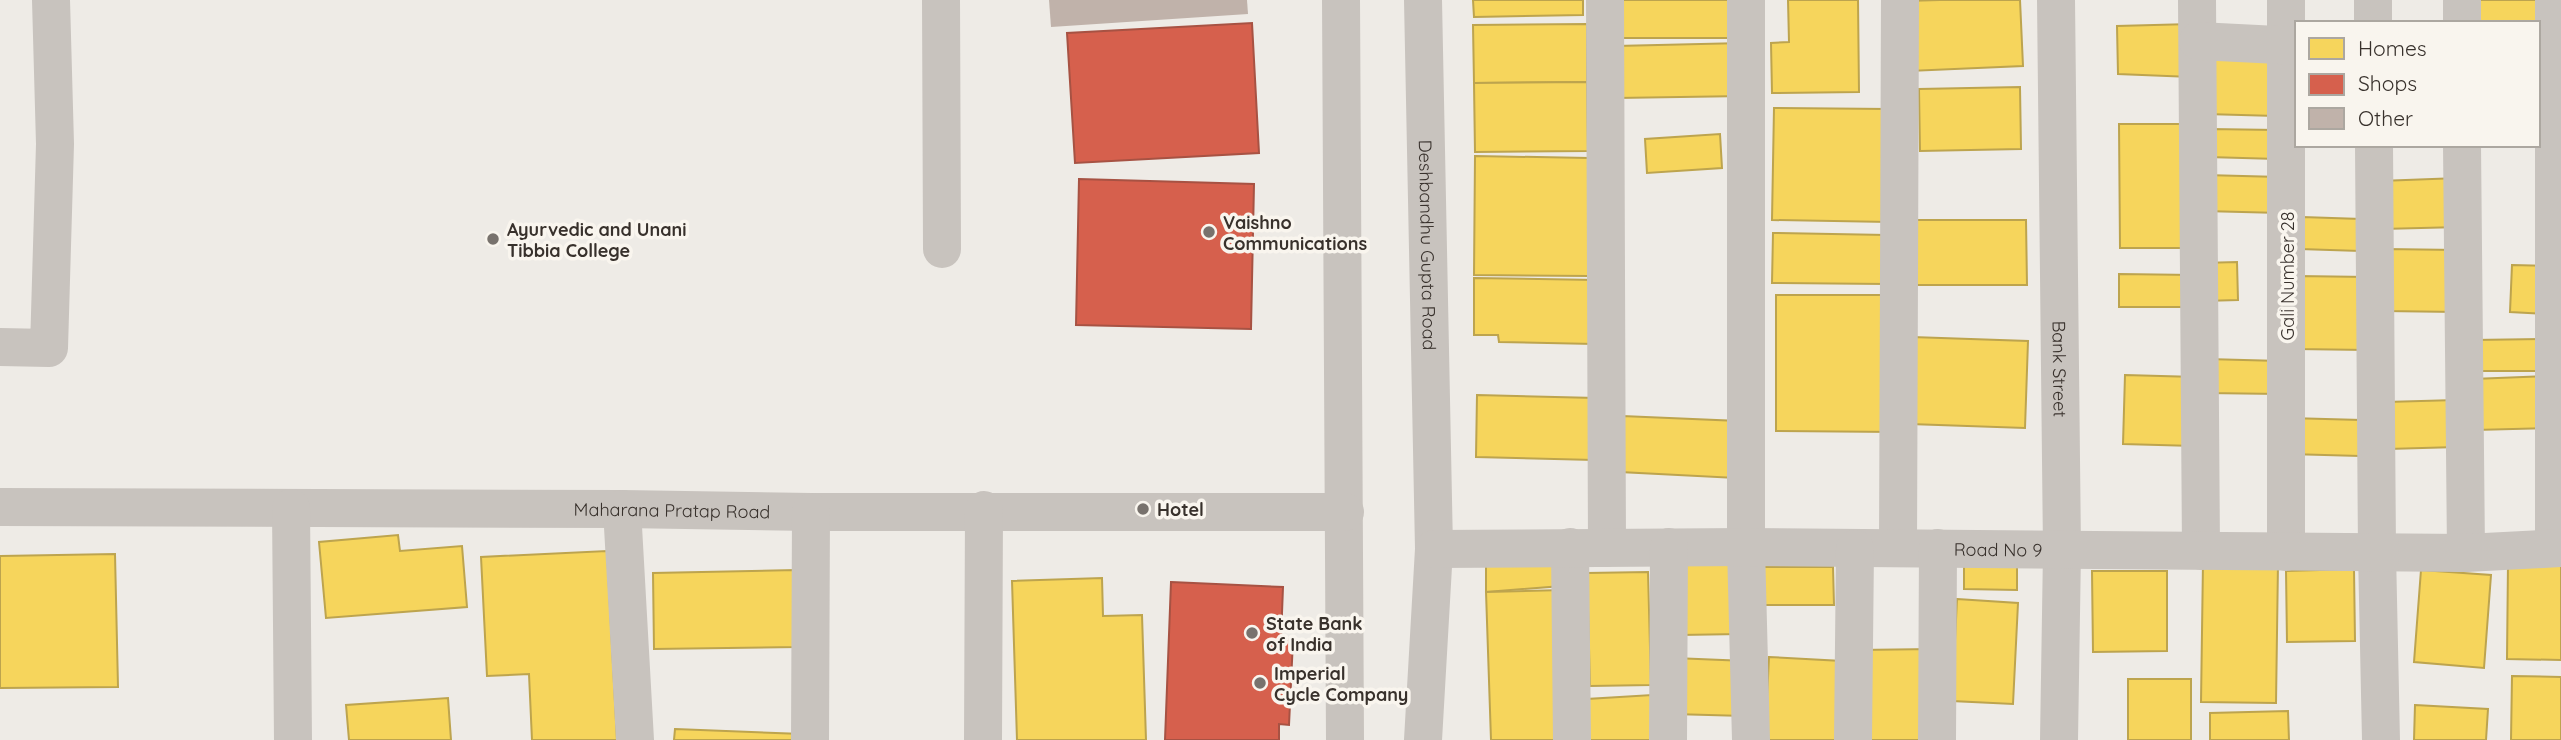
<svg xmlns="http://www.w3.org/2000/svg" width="2561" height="740" font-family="Quicksand,sans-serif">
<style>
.homes{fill:#f6d55c;stroke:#bda44e;stroke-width:2}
.shops{fill:#d6604d;stroke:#a75243;stroke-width:2}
.building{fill:#c0b2aa}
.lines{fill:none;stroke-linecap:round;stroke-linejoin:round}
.minor{stroke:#c8c3be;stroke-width:38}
.poi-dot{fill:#78726d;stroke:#f9f5ee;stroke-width:2.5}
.labels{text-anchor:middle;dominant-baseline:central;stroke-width:7;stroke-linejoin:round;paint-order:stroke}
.poi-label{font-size:18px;font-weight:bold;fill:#38312c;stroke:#f9f5ee;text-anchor:start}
.street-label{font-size:18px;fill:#38312c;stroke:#f9f5ee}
</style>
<rect width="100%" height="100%" fill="#eeebe6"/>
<!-- homes -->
<g class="homes">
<polygon points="1473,0 1583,0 1583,15 1474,17"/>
<rect x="1623" y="0" width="112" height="38"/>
<polygon points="1788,0 1858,0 1859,92 1772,93 1771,43 1789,42"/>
<polygon points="1940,0 2020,0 2023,66 1909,71 1905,1"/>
<polygon points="2468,0 2539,0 2538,23 2468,23"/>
<polygon points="1587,24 1587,82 1474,83 1473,25"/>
<polygon points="2191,24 2191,77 2118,74 2117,26"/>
<polygon points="1743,43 1744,96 1617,98 1616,46"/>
<polygon points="2207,57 2277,57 2276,116 2206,114"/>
<polygon points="1587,82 1588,151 1475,152 1474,83"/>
<polygon points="2020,87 2021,149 1920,151 1919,89"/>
<polygon points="1774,108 1889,109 1889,222 1772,220"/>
<polygon points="2119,124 2195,124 2196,248 2120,248"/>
<polygon points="2209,129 2277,130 2277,159 2208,157"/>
<polygon points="1720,134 1722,168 1647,173 1645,139"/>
<polygon points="1475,156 1589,158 1589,276 1474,275"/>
<polygon points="2205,175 2280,177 2280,213 2204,211"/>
<polygon points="2458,178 2460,227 2382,229 2380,181"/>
<polygon points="2302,217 2361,219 2360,251 2300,249"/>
<polygon points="1905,220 2026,220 2027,285 1906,285"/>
<polygon points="1773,233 1886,235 1886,284 1772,283"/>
<polygon points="2385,249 2457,250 2457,312 2384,311"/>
<polygon points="2237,262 2238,300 2203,301 2202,263"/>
<polygon points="2512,265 2548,266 2546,314 2510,312"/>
<polygon points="2119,274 2193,275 2193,307 2119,307"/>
<polygon points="2297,276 2368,277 2367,350 2296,349"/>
<polygon points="1474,278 1596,280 1594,344 1499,342 1498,335 1474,335"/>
<polygon points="1776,295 1896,295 1896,432 1776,431"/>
<polygon points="1912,337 2028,341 2025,428 1910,424"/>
<polygon points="2548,339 2548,371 2474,371 2473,340"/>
<polygon points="2207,359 2280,361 2280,394 2206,393"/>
<polygon points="2125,375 2196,377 2194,446 2123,444"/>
<polygon points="2548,376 2550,428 2475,430 2473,379"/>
<polygon points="1477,395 1596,398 1594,460 1476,457"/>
<polygon points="2456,400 2457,447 2388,449 2386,402"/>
<polygon points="1622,416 1739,421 1736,478 1620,472"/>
<polygon points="2289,418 2361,420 2360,456 2289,454"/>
<polygon points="398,535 400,551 462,546 467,607 326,618 319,542"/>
<polygon points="607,551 617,740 532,740 529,674 487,676 481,557"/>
<polygon points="1679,551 1738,551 1740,634 1680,635"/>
<polygon points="1559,552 1562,586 1486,592 1486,557"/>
<polygon points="115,554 118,687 0,688 0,556"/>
<polygon points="1964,557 2017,558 2017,590 1964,589"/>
<polygon points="2203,562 2278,563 2276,703 2201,702"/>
<polygon points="2508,563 2561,564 2561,660 2507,659"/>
<polygon points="1763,567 1833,567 1834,605 1764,605"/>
<polygon points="2354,569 2355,641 2287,642 2286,571"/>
<polygon points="796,570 797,647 654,649 653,573"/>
<polygon points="2421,570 2491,575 2484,668 2414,662"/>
<polygon points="2092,571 2167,571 2167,651 2093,652"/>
<polygon points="1648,572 1651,685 1590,686 1587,573"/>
<polygon points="1102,578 1103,616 1142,615 1146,740 1017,740 1012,581"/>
<polygon points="1563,590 1568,740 1491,740 1486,592"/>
<polygon points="1957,599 2018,603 2013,704 1952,701"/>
<polygon points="1933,649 1935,740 1860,740 1858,650"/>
<polygon points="1769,657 1842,661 1838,740 1765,740"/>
<polygon points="1674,658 1746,661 1744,716 1673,714"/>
<polygon points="2512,676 2561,677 2561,740 2511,740"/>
<rect x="2128" y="679" width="63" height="61"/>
<polygon points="1652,695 1654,740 1589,740 1587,699"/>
<polygon points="448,698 451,740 349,740 346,705"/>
<polygon points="2415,705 2488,709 2486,740 2414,740"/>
<polygon points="2288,711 2289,740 2210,740 2210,713"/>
<polygon points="675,729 802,734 802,740 674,740"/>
</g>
<!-- shops -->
<g class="shops">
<polygon points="1252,23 1259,153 1075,163 1067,33"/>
<polygon points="1079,179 1254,184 1251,329 1076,325"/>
<polygon points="1171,582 1283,587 1281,639 1293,640 1289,725 1279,724 1279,740 1165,740"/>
</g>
<!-- building -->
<polygon class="building" points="1049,0 1247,0 1248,14 1051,27"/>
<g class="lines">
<!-- minor -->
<g class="minor">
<polyline points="941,0 942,249"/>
<polyline points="1341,0 1345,740"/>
<path id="s1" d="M 1423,0 L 1434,549 L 1423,740"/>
<polyline points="1605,0 1607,548"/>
<polyline points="1746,0 1746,547 1751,740"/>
<path id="s2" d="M 2056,0 L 2062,551 L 2059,740"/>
<polyline points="2197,0 2201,551"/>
<polyline points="2286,0 2286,552"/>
<polyline points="2373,0 2373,23"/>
<polyline points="2554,0 2554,548"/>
<polyline points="2462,23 2462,0"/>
<polyline points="2198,41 2297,46"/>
<polyline points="2374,145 2377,552 2381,740"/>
<polyline points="2462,145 2466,553"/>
<polyline points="0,347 49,348 55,144 51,0"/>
<path id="s3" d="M 0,507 L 622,509 L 811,512 L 1345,512"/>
<polyline points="291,508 293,740"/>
<polyline points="622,509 635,740"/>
<polyline points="1570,547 1572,740"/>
<polyline points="1898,548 1900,0"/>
<path id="s4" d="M 1434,549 L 1746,547 L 2466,553 L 2561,548"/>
<polyline points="810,740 811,512"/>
<polyline points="983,740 984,510"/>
<polyline points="1668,740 1669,547"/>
<polyline points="1853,740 1855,549"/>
<polyline points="1937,740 1938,548"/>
</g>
</g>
<!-- markers -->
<g class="poi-dot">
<circle cx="1209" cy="232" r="7"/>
<circle cx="493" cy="239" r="7"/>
<circle cx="1143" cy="509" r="7"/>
<circle cx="1252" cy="633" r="7"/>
<circle cx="1260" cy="683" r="7"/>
</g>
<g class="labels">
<!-- poi labels -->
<g class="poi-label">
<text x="1223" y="222">Vaishno<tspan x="1223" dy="21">Communications</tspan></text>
<text x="507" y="229">Ayurvedic and Unani<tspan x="507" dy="21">Tibbia College</tspan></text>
<text x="1157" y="509">Hotel</text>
<text x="1266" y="623">State Bank<tspan x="1266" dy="21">of India</tspan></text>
<text x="1274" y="673">Imperial<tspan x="1274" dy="21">Cycle Company</tspan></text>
</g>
<!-- street labels -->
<g class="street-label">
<text stroke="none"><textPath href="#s1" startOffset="245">Deshbandhu Gupta Road</textPath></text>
<text transform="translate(2287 276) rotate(-90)">Gali Number 28</text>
<text stroke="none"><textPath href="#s2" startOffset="369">Bank Street</textPath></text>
<text stroke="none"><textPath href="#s3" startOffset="672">Maharana Pratap Road</textPath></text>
<text stroke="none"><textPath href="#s4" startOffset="564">Road No 9</textPath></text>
</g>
</g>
<!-- legend -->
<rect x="2295" y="21" width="245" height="126" fill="#f9f5ee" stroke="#aca7a0" stroke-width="2"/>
<rect x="2309" y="38" width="35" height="21" fill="#f6d55c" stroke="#aca7a0" stroke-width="2"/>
<text x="2358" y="56" font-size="21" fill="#38312c">Homes</text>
<rect x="2309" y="74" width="35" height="21" fill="#d6604d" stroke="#aca7a0" stroke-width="2"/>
<text x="2358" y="91" font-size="21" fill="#38312c">Shops</text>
<rect x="2309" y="108" width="35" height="21" fill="#c0b2aa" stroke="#aca7a0" stroke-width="2"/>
<text x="2358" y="126" font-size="21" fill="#38312c">Other</text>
</svg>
